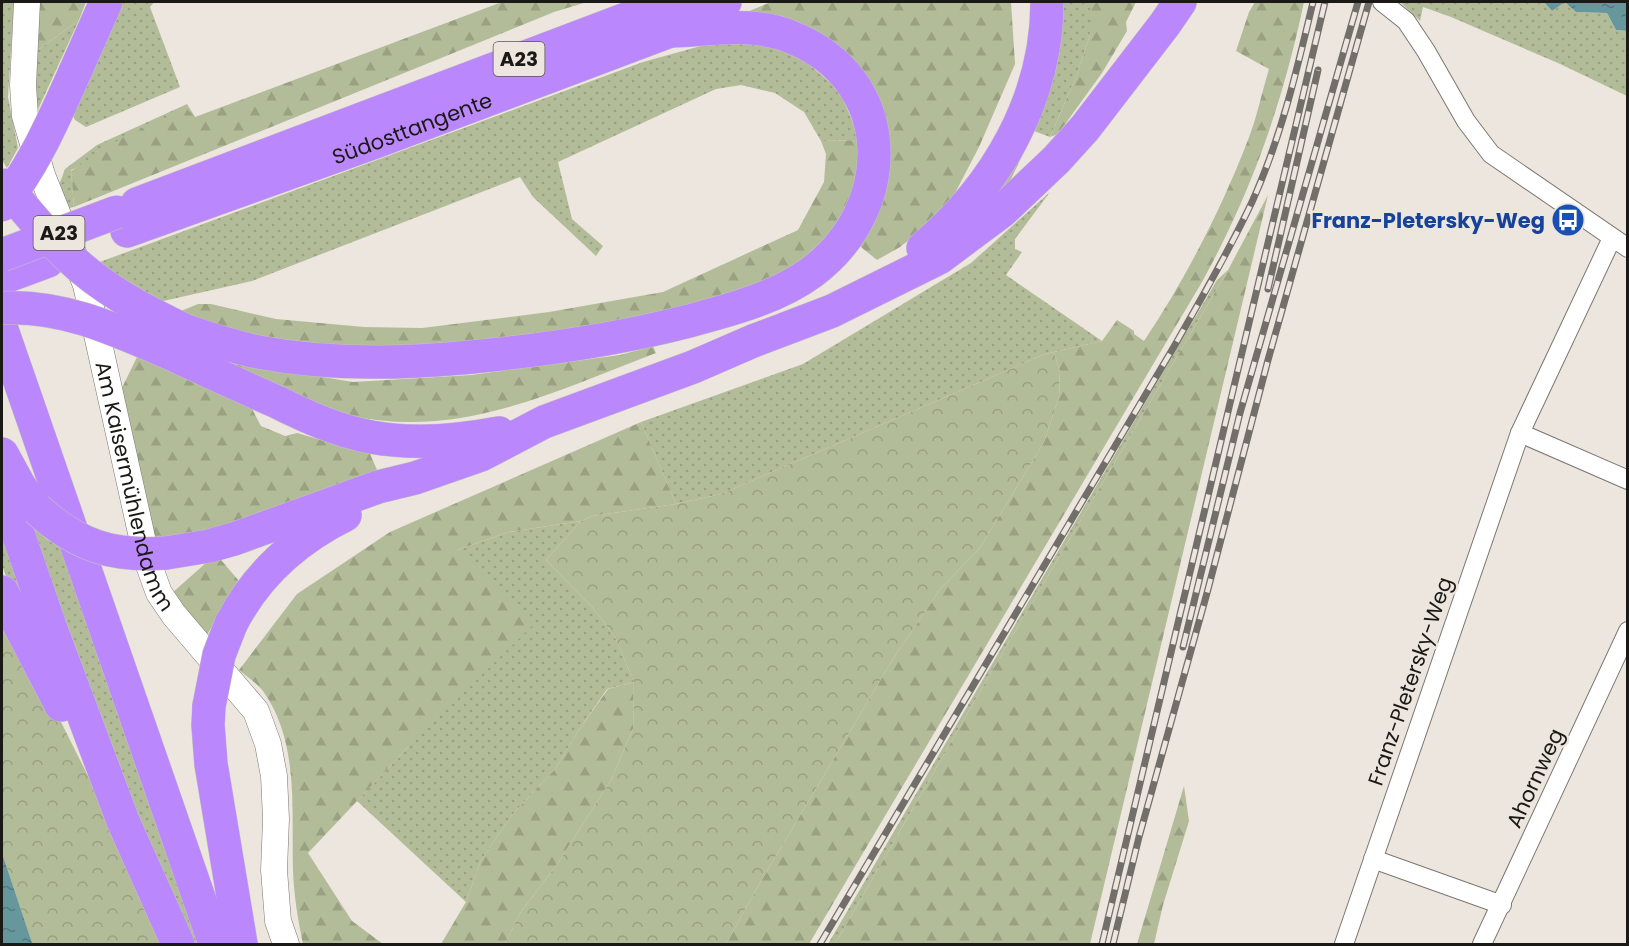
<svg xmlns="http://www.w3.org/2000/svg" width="1629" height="946" font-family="Poppins,sans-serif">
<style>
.grass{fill:url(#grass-dots)}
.forest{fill:url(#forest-firs)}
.park{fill:url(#park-crowns)}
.water{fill:url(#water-ripples)}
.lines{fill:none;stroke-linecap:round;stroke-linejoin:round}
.street-casing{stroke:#7c7771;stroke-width:20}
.secondary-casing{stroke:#7c7771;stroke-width:27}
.highway-casing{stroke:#c4c3c2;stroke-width:34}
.street{stroke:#fff;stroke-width:18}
.secondary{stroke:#fff;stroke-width:26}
.highway{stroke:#bb87fd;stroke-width:33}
.rail-casing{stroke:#726e69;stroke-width:7}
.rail{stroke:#ece6de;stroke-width:4.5;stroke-dasharray:14;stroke-linecap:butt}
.highway-bridge-casing{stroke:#c4c3c2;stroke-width:34;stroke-linecap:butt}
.highway-bridge{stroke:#bb87fd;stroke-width:33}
.labels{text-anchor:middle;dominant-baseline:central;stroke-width:5;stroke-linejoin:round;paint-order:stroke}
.shield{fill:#ece6de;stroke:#5a5652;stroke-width:1.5}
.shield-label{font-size:20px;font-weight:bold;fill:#1b1916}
.street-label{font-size:21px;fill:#1b1916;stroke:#ece6de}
.transit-label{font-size:21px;font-weight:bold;fill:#164399;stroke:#ece6de;text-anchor:end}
</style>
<defs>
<pattern id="grass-dots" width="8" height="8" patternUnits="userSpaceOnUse" patternTransform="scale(1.5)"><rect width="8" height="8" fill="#b3bc98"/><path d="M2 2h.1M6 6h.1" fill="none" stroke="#99a182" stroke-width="1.8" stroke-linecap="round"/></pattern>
<pattern id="forest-firs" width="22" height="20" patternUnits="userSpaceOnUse" patternTransform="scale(1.5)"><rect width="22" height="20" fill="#b3bc98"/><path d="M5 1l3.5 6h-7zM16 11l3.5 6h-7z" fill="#99a182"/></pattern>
<pattern id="park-crowns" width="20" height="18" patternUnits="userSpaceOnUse" patternTransform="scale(1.5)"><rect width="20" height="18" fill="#b3bc98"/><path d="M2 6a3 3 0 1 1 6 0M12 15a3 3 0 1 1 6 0" fill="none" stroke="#99a182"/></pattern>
<pattern id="water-ripples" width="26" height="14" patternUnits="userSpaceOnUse" patternTransform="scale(1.5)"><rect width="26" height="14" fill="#65979c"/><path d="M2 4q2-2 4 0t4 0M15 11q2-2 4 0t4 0" fill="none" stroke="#527a7e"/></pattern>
</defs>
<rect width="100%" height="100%" fill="#ece6de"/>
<!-- grass -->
<g class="grass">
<polygon points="2,2 14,2 8,97 18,148 7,168 2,160"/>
<polygon points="116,2 154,2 150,7 180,87 86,127 75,120 70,110"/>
<polygon points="1054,2 1091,2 1091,32 1076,77 1050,137 1034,131 1011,179 1003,192 973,210"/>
<polygon points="1400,2 1544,2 1552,11 1565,2 1576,12 1607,13 1616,30 1627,31 1627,96 1558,63 1451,17 1423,7 1420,21"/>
<polygon points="79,20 35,116 34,53"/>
<polygon points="726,39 760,42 797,54 840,91 860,140 821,141 804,112 775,93 741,85 716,89 558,162 572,219 603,246 596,256 533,197 520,177 252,281 159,302 97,263 643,62"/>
<polygon points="187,104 195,117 71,170 74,207 64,209 59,185 65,169 97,145"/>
<polygon points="1050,192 1015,239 1015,249 1022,252 1006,275 1102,341 1045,354 721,494 676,504 641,422 803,364 971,263"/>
<polygon points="1228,270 993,669 835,944 828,944 1217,280"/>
<polygon points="25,519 45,538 70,554 203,944 190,944 98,736"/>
<polygon points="581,521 546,560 593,608 615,637 634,682 607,689 579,730 555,769 512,815 481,860 466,902 357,801 408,747 457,550 509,532"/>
<polygon points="2,524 51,668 14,599 2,565"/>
</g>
<!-- forest -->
<g class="forest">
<polygon points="37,2 86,2 79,20 34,53"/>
<polygon points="502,2 587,2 554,12 74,207 71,171 120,139 186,108 195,117"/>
<polygon points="771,2 1011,2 1015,64 979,147 954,195 929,224 900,247 877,260 856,243 881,112 742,14"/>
<polygon points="1091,2 1136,2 1126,22 1127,31 1102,73 1058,134 1050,137 1076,77 1091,32"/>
<path d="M 1255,2 L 1304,2 C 1283,102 1252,191 1202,282 L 809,944 L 726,944 L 757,888 L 893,659 L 941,588 L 980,548 L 1044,442 L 1059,397 L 1060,372 L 1054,352 L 1102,341 L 1117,320 L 1134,331 L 1134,334 L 1144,341 C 1186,278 1221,210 1248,140 C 1257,117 1262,92 1269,69 L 1236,51 L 1249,12 Z"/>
<polygon points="860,140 862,158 845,218 790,272 690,309 479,345 305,347 222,330 181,311 198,304 211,304 276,319 364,327 422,328 549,312 663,292 798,230 824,182 826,154 821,141"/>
<polygon points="1268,195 1090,944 835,944 993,669 1228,270"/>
<path d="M 653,346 L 656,353 C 556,391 461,439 352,416 C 306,406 262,382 220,364 L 223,356 L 287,371 L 353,382 L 471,375 L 620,355 Z"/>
<polygon points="137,357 251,407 261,426 285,436 297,433 370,454 377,470 208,532 176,540 150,536 121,390"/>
<path d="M 641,422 L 676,504 L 592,516 L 581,521 L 509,532 L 457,550 L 532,626 L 408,747 L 308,853 L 352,921 L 383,944 L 303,944 C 298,920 294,896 293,871 C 291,811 300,743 263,691 C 257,683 246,676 239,670 L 297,594 L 390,532 Z"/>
<polygon points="216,554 239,581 207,635 172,593"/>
<polygon points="634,682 633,729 611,780 558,863 520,913 505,944 441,944 466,902 481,860 512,815 555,769 579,730 608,689"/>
<polygon points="1184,786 1189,821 1163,905 1154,944 1137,944"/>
</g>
<!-- park -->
<g class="park">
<polygon points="1054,352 1060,372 1059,397 1044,442 980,548 941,588 893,659 757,888 726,944 505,944 520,913 558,863 611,780 633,729 634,682 615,637 593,608 546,560 581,521 592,516 676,504 721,494 1045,354"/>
<polygon points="2,624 60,720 126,852 168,944 32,944 2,853"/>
</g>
<!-- water -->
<g class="water">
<polygon points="1544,2 1627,2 1627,31 1616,30 1607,13 1576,12 1565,2 1552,11"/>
<polygon points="2,853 32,943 32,944 2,944"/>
</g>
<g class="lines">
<!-- street casing -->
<g class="street-casing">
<g id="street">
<polyline points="1382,2 1406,21 1426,51 1466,121 1491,154 1628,248"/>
<polyline points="1520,433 1628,480"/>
<polyline points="1373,859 1502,905"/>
<polyline points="1344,944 1520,433 1612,238"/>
<polyline points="1482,944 1628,631"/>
</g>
</g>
<!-- secondary casing -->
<g class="secondary-casing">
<g id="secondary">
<path id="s1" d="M 27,2 L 23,85 L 25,116 L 42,175 L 86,285 L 147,560 L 159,593 L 174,615 L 256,711 L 268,744 L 274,776 L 276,819 L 274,870 L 278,921 L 286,944"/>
</g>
</g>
<!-- highway casing -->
<g class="highway-casing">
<g id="highway">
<polyline points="75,72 106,2"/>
<polyline points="137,204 671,2"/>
<path id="s2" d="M 127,231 L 378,141 L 670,31 L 696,13 L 725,2"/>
<path d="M 923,248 C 996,187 1047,99 1047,2"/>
<polyline points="2,278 48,261"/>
<polyline points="2,330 215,944"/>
<path d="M 186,331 C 210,339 233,347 258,352 C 338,367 420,363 501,354 C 564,347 627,337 689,321 C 730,310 777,298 812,272 C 898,208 898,79 791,37 C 752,21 711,30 670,31"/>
<path d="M 176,356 C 210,372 243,387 277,402 C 307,417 338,431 371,437 C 414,445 457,441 499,433"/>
<polyline points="2,454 19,485 30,501"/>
<polyline points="2,487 51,629 123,821 178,944"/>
<polyline points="166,553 209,546 234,539 378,487 415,478 481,455 544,422 693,367 753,341 832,311 939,258 1002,211 1056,160 1085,128 1165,24 1180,2"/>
<polyline points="2,592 61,705"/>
<path d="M 231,624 C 256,575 295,540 345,515"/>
<polyline points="209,706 208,725 211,764 241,944"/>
</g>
</g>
<!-- street -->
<use href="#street" class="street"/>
<!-- secondary -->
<use href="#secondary" class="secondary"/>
<!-- highway -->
<use href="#highway" class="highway"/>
<!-- rail casing -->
<g class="rail-casing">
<g id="rail">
<polyline points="1268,289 1318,70"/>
<polyline points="1183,647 1240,413 1358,2"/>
<path d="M 820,944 L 1172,350 C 1200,301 1228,253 1252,202 C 1281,138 1297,70 1313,2"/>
<polyline points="1102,944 1325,2"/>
<polyline points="1113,944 1139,837 1207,593 1268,360 1369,2"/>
</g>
</g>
<!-- rail -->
<use href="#rail" class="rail"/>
<!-- highway-bridge casing -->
<g class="highway-bridge-casing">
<g id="highway-bridge">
<path d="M 5,185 C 25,210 46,235 69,257 C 102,289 146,312 186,331"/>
<path d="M 2,205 C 34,166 54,119 75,72"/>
<polyline points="2,255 117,212"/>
<path d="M 2,308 C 64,304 121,332 176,356"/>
<path d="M 37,509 C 77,546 113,557 166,553"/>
<polyline points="209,706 219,655 231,624"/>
</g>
</g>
<!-- highway-bridge -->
<use href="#highway-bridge" class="highway-bridge"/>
</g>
<!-- icons -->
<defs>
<g id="bus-disc" transform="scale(1.725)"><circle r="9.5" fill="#1a4fb4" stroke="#ece6de"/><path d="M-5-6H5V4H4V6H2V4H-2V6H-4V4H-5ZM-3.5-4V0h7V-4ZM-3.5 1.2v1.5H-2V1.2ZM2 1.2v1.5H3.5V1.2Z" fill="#fff"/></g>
</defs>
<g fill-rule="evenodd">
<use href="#bus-disc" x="1568" y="220"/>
</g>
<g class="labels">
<!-- shield labels -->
<g class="shield">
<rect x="493.5" y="42" width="51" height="34" rx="4.5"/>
<rect x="33.5" y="216" width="51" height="34" rx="4.5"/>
</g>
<g class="shield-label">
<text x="519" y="59">A23</text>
<text x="59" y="233">A23</text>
</g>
<!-- street labels -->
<g class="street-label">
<text stroke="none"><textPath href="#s2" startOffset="303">Südosttangente</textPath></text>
<text stroke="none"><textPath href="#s1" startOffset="501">Am Kaisermühlendamm</textPath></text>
<text transform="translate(1410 681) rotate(-71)">Franz-Pletersky-Weg</text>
<text transform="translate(1535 778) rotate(-65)">Ahornweg</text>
</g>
<!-- transit labels -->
<g class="transit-label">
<text x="1545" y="220">Franz-Pletersky-Weg</text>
</g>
</g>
<!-- border -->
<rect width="1629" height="946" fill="none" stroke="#1b1916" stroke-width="6"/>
</svg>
